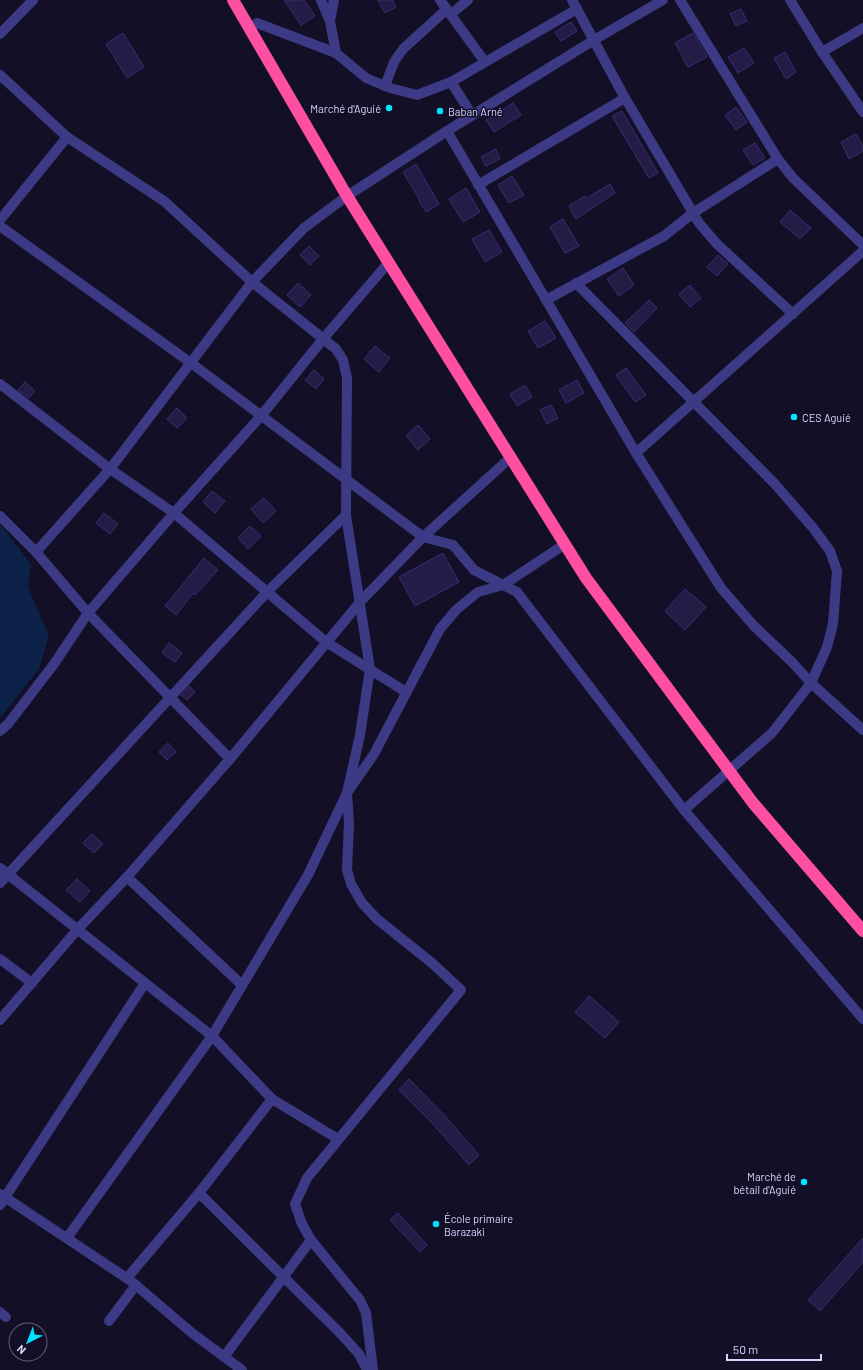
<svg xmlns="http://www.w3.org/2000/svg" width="863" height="1370" font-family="Barlow,sans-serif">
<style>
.water{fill:#0c2248}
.building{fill:#241b47;stroke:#3b2d73}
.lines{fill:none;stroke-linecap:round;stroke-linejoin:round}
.minor{stroke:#3d3a85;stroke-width:10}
.highway{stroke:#ff4fa3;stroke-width:12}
.poi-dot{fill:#00e5ff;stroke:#130f26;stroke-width:1.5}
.labels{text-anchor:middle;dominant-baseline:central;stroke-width:3;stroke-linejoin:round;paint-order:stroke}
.poi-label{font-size:11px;fill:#d9d4ff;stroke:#130f26;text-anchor:start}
</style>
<rect width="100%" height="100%" fill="#130f26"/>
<!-- water -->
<polygon class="water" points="0,524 31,564 28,587 49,636 39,669 0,718"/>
<!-- building -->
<g class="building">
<polygon points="284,0 304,0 315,16 301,25"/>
<polygon points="378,0 392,0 396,7 385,13"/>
<polygon points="741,9 747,21 736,26 730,14"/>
<polygon points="571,22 577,31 561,41 555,32"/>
<polygon points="123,33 144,67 127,78 106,44"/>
<polygon points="693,33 707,57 688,67 675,43"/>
<polygon points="744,48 754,63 738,73 728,57"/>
<polygon points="785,52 796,72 786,79 774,58"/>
<polygon points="513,103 521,115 494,132 486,120"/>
<polygon points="736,107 747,122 736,130 725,115"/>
<polygon points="622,111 658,173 649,178 612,116"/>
<polygon points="856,134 863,146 863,151 849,159 841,142"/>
<polygon points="755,143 765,158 753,165 743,150"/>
<polygon points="496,149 500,159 486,166 481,157"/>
<polygon points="416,164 439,204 426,212 419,201 420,200 403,172"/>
<polygon points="512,176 524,195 509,203 498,185"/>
<polygon points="610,184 615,193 576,219 569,206 585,196 587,198"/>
<polygon points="466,188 480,212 463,222 449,199"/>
<polygon points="790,210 811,228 800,239 780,222"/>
<polygon points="563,219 579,246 565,253 550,227"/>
<polygon points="489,230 502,252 485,262 472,239"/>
<polygon points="309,246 319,256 310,265 300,255"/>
<polygon points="718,255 728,264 717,276 707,267"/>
<polygon points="623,268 634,285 619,296 607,279"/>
<polygon points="298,283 311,295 300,307 287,295"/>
<polygon points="690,285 701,298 690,307 679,294"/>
<polygon points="649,300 657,308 634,332 625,323"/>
<polygon points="545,321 556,338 538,348 528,331"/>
<polygon points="375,346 390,358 379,372 364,359"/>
<polygon points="626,368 646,395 635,402 616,375"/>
<polygon points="314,370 324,379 316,389 305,380"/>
<polygon points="577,380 584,393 566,403 559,390"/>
<polygon points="25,382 35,391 29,398 18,390"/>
<polygon points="525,385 532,397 517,406 510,394"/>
<polygon points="551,405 558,418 547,424 540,410"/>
<polygon points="177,408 187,418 177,428 167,419"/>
<polygon points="418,425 430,439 418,450 406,436"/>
<polygon points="212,491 225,501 215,513 203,502"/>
<polygon points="264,498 276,511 263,523 251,509"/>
<polygon points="104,513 118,524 110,534 96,523"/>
<polygon points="250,526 261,536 248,549 238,538"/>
<polygon points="443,553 459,582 415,606 399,577"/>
<polygon points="204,558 218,570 195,595 193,593 176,615 165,606"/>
<polygon points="685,589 706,607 685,630 665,611"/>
<polygon points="169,643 182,653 175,662 162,653"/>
<polygon points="189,686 195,692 187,700 181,695"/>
<polygon points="168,743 176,752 167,760 159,752"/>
<polygon points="92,834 103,844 94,853 83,843"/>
<polygon points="77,879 90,891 80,902 66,890"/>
<polygon points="589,996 619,1022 605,1038 575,1012"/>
<polygon points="409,1079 445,1116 479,1155 469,1165 433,1124 399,1090"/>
<polygon points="398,1213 427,1245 420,1252 390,1220"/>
<polygon points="863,1238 863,1262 820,1311 808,1300"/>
</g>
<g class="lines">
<!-- minor -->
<g class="minor">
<polyline points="321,0 330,21 336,53"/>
<polyline points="440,0 485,62"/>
<polyline points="572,0 625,98 699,223 717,244 793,314"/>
<polyline points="680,0 778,159 793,178 863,245"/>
<polyline points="790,0 822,52 863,112"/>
<polyline points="451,14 468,0"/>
<polyline points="330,21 334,0"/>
<polyline points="250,28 257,23 336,53 366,78 390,88 417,95 451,82 577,9"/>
<polyline points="0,34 33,0"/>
<polyline points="822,52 863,28"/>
<polyline points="0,75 67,137"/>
<polyline points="451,82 472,115"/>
<polyline points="385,86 394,62 403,49 447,9"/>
<polyline points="447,131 636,453 721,588 754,626 793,663 811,683 772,733 684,810"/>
<polyline points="478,185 625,98"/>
<polyline points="0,220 67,137 164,201 252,282 336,349 343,360 347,378 346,515 370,669 360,735 347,793 308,875 212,1036 67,1238"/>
<polyline points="0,226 191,363 423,537 453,545 474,570 503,585 565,544"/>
<polyline points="576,283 775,484 814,529 830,551 837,571 833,624 827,647 811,683 863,730"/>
<polyline points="546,300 664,236 693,213 778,159"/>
<polyline points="0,384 110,469 174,513 326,642 406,692"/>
<polyline points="636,453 863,251"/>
<polyline points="0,516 36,552 88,613 230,759"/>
<polyline points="36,552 110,469 252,282 304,228 347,196 447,131 594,40 663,0"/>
<polyline points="0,731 8,724 54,664 88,613 174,513 261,416 323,339 389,262"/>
<polyline points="0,868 212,1036 272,1099 338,1139"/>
<polyline points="127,877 242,985"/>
<polyline points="0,883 268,591 346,515"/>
<polyline points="0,959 32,983"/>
<polyline points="0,1020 77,930 127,877 230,759 361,601 423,537 510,458"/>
<polyline points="199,1193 341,1334 359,1354 367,1370"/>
<polyline points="0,1194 131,1281 192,1333 242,1370"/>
<polyline points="0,1205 145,983"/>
<polyline points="127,1278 199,1193 272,1099"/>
<polyline points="0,1312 6,1317"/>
<polyline points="109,1321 136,1285"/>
<polyline points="224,1357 311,1240"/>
<polyline points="373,1370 366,1313 360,1300 311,1240 302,1224 295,1204 307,1178 461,990 432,963 377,919 362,903 351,884 347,870 349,824 347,793 374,754 440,629 456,610 478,592 503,585 517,592 684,810 863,1019"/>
</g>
<!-- highway -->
<polyline class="highway" points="233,0 347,196 586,578 753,803 863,931"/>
</g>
<!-- markers -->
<g class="poi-dot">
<circle cx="389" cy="108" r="4"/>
<circle cx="440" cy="111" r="4"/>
<circle cx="794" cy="417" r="4"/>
<circle cx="804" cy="1182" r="4"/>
<circle cx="436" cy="1224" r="4"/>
</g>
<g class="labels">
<!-- poi labels -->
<g class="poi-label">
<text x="381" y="108" text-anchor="end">Marché d'Aguié</text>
<text x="448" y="111">Baban Arné</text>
<text x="802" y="417">CES Aguié</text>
<text x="796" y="1176" text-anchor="end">Marché de<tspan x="796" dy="13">bétail d'Aguié</tspan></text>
<text x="444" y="1218">École primaire<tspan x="444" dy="13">Barazaki</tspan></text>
</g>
</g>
<!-- north arrow -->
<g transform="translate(28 1342) rotate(222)"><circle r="19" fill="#130f26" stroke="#625e7d"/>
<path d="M0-3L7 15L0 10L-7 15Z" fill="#00e5ff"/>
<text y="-6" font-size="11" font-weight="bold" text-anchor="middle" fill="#d9d4ff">N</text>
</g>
<!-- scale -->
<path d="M727 1354v6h94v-6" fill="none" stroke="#d9d4ff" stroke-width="2"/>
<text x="733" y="1354" font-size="12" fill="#d9d4ff" stroke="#130f26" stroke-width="3" paint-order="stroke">50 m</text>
</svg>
